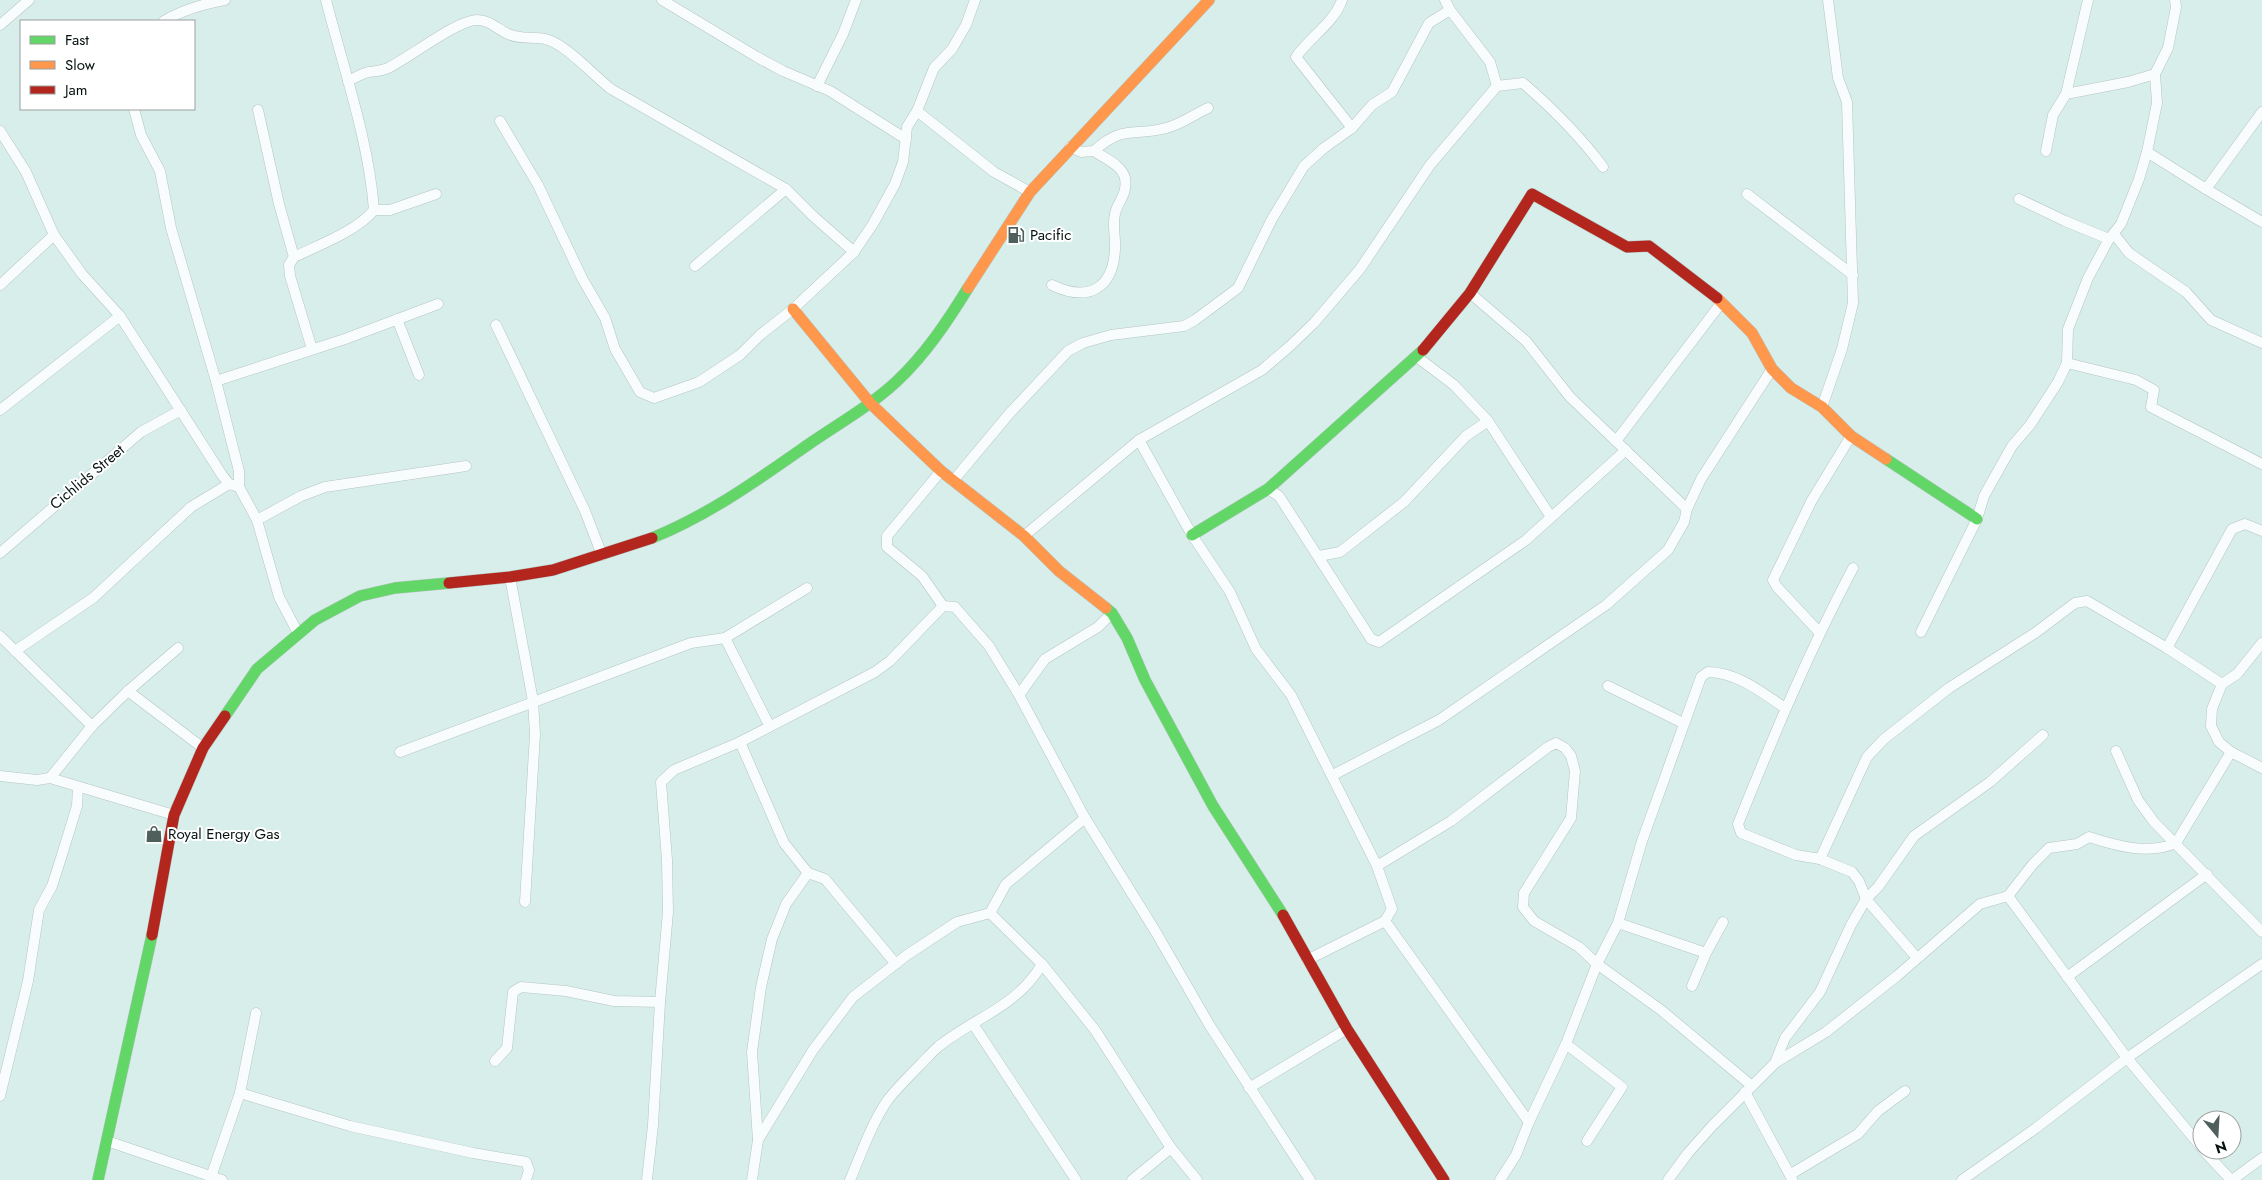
<svg xmlns="http://www.w3.org/2000/svg" width="2262" height="1180" font-family="Jost,sans-serif">
<style>
.lines{fill:none;stroke-linecap:round;stroke-linejoin:round}
.street-casing{stroke:#b4c5c2;stroke-width:11}
.fast-casing{stroke:#b4c5c2;stroke-width:12}
.slow-casing{stroke:#b4c5c2;stroke-width:12}
.jam-casing{stroke:#b4c5c2;stroke-width:12}
.street{stroke:#f9fcfc;stroke-width:10}
.fast{stroke:#63d668;stroke-width:11}
.slow{stroke:#ff974d;stroke-width:11}
.jam{stroke:#b3261e;stroke-width:11}
.labels{text-anchor:middle;dominant-baseline:central;stroke-width:4;stroke-linejoin:round;paint-order:stroke}
.poi-label{font-size:15px;fill:#051210;stroke:#fff;text-anchor:start}
.street-label{font-size:15px;fill:#051210;stroke:#fff}
</style>
<rect width="100%" height="100%" fill="#d8eeea"/>
<g class="lines">
<!-- street casing -->
<g class="street-casing">
<g id="street">
<polyline points="662,0 757,57 783,71 830,91 906,139"/>
<path d="M 1342,0 C 1334,23 1310,37 1296,57 L 1352,128"/>
<path d="M 1445,0 L 1450,10 L 1490,62 L 1497,86 L 1523,83 C 1552,108 1580,136 1603,167"/>
<path d="M 164,21 C 182,10 203,4 225,0"/>
<polyline points="0,25 29,0"/>
<path d="M 348,81 C 355,78 362,73 369,72 C 375,71 382,71 388,68 C 409,58 457,20 477,20 C 490,20 497,29 508,34 C 522,40 532,36 545,39 C 565,43 594,76 611,89 L 786,189 L 813,216 L 854,252"/>
<polyline points="817,86 843,34 856,0"/>
<polyline points="2066,94 2128,82 2155,74"/>
<polyline points="134,109 141,135 160,171 171,228 216,381 239,471 239,487 257,520 279,597 298,633"/>
<polyline points="258,110 279,204 294,257"/>
<polyline points="917,111 994,172 1030,192"/>
<polyline points="500,121 538,185 582,278 605,318 615,349 640,392 654,398 699,382 740,355 760,335 793,309 854,252 873,224 895,184 903,162 907,127 917,111 934,68 952,49 966,25 975,0"/>
<polyline points="0,131 26,172 54,235 82,274 120,316 222,475 229,484 239,487"/>
<path d="M 1070,147 L 1081,152 L 1094,151 C 1123,124 1134,137 1166,128 C 1180,125 1195,114 1208,108"/>
<polyline points="2046,151 2053,115 2066,94 2088,0"/>
<polyline points="2147,152 2206,189 2262,112"/>
<polyline points="2206,189 2262,222"/>
<polyline points="1747,194 1853,275"/>
<polyline points="2019,199 2065,221 2109,239"/>
<polyline points="374,210 390,210 436,194"/>
<polyline points="2114,234 2129,253 2186,292 2211,320 2262,343"/>
<polyline points="695,266 786,189"/>
<polyline points="0,285 54,235"/>
<path d="M 1052,285 C 1087,302 1113,290 1115,249 C 1116,238 1112,225 1115,214 C 1117,202 1128,195 1125,178 C 1122,165 1104,158 1094,151"/>
<polyline points="1470,293 1526,341 1570,397 1687,509"/>
<polyline points="397,319 419,375"/>
<polyline points="496,325 585,511 602,555"/>
<path d="M 312,349 L 290,276 L 289,265 L 294,257 C 319,245 357,231 374,210 C 369,141 343,67 326,0"/>
<polyline points="1417,357 1454,385 1488,421 1551,517"/>
<polyline points="2067,363 2136,380 2154,390 2151,407 2262,464"/>
<polyline points="216,381 345,339 438,304"/>
<polyline points="1822,407 1842,349 1853,303 1847,102 1838,78 1828,0"/>
<polyline points="0,410 120,316"/>
<polyline points="1139,440 1192,535 1230,592 1256,649 1291,695 1377,866 1392,909 1385,921"/>
<polyline points="1616,441 1722,302"/>
<polyline points="941,471 887,536 887,547 922,576 943,606 955,607 975,630 989,646 1019,695"/>
<polyline points="953,481 1009,414 1068,351 1083,343 1111,335 1184,326 1195,320 1238,288 1272,219 1304,166 1324,148 1352,128 1372,105 1392,92 1429,23 1450,10"/>
<polyline points="1268,489 1279,496 1371,639 1379,642 1526,540 1626,450"/>
<polyline points="257,520 301,496 325,487 466,466"/>
<polyline points="1024,536 1139,440 1262,370 1290,346 1314,323 1360,269 1430,165 1497,86"/>
<polyline points="0,553 141,432 181,410"/>
<polyline points="1319,556 1340,552 1404,502 1466,436 1488,421"/>
<path d="M 1853,568 C 1809,651 1773,737 1738,824 L 1741,833 L 1796,855 L 1820,859 L 1852,872 L 1859,881 L 1866,899 L 1917,958"/>
<polyline points="510,577 533,701 535,734 525,902"/>
<polyline points="1112,613 1098,627 1045,659 1019,695 1085,818 1154,929 1210,1026 1310,1180"/>
<polyline points="1819,632 1777,587 1773,580 1812,500 1851,436"/>
<polyline points="1921,632 1977,519 1984,496 2012,446 2030,425 2058,382 2067,363 2068,329 2088,278 2109,239 2121,224 2139,179 2147,152 2157,103 2155,74 2168,48 2176,7 2175,0"/>
<polyline points="0,636 92,726"/>
<polyline points="725,638 769,725"/>
<polyline points="2262,643 2237,674 2222,684 2212,709 2211,726 2219,742 2231,752 2262,768"/>
<polyline points="2167,648 2232,529 2245,524 2262,531"/>
<polyline points="15,651 93,598 191,507 229,484"/>
<polyline points="1608,686 1683,723"/>
<polyline points="128,691 203,748"/>
<polyline points="740,742 784,843 808,873 825,879 896,964"/>
<polyline points="2116,751 2138,800 2154,822 2262,932"/>
<polyline points="400,752 691,643 725,638 807,588"/>
<polyline points="1333,775 1439,720 1606,605 1668,550 1684,522 1687,509 1701,479 1772,369"/>
<polyline points="0,776 37,780 50,778 174,815"/>
<polyline points="50,778 92,726 128,691 178,648"/>
<polyline points="1820,859 1867,757 1884,739 1949,688 2035,633 2075,603 2087,601 2167,648 2222,684"/>
<polyline points="1377,866 1451,821 1548,747 1556,743 1565,748 1571,756 1575,771 1571,818 1524,893 1523,907 1534,921 1579,947 1597,964 1661,1010 1752,1086"/>
<polyline points="2008,896 2127,1058 2202,1148"/>
<polyline points="990,913 1042,964 1095,1030 1171,1148 1197,1180"/>
<polyline points="1618,923 1706,953"/>
<polyline points="1307,960 1385,921 1529,1122"/>
<polyline points="2067,977 2207,874"/>
<polyline points="1692,986 1706,953 1723,922"/>
<polyline points="973,1024 1076,1180"/>
<polyline points="1566,1044 1622,1087 1587,1141"/>
<polyline points="495,1061 507,1048 513,992 521,987 566,991 614,1001 660,1002"/>
<polyline points="1775,1063 1785,1038 1820,992 1851,925 1866,899 1878,887 1914,836 1990,782 2043,735"/>
<polyline points="1249,1088 1347,1029"/>
<polyline points="1745,1092 1792,1179"/>
<polyline points="240,1093 350,1126 473,1153 526,1162 529,1170 526,1180"/>
<polyline points="0,1096 28,981 39,910 52,886 61,858 77,806 78,787"/>
<polyline points="758,1140 752,1052 761,987 772,939 786,904 808,873"/>
<polyline points="107,1141 222,1180"/>
<polyline points="2203,1150 2231,1180"/>
<polyline points="1791,1174 1858,1134 1878,1111 1905,1091"/>
<polyline points="210,1180 240,1093 256,1013"/>
<polyline points="647,1180 653,1125 660,1002 668,912 667,860 661,782 674,770 740,742 875,672 890,661 943,606"/>
<polyline points="752,1180 758,1140 813,1050 853,997 907,955 957,922 990,913 1006,884 1085,818"/>
<path d="M 850,1180 C 861,1154 871,1125 887,1101 C 897,1088 909,1076 921,1064 C 927,1058 933,1051 939,1046 C 976,1017 1018,1006 1042,964"/>
<polyline points="1132,1180 1171,1148"/>
<path d="M 1500,1180 L 1516,1155 L 1529,1122 L 1566,1044 L 1597,964 L 1618,923 L 1642,841 L 1701,677 L 1708,672 C 1738,673 1760,691 1785,708"/>
<path d="M 1668,1180 L 1688,1153 L 1713,1125 L 1775,1063 L 1826,1032 L 1897,976 L 1980,904 L 2008,896 L 2033,864 L 2049,848 L 2077,844 L 2089,837 C 2117,846 2148,855 2176,843 L 2231,752"/>
<polyline points="1962,1180 2036,1128 2127,1058 2262,964"/>
<polyline points="2232,1180 2262,1158"/>
</g>
</g>
<!-- fast casing -->
<g class="fast-casing">
<g id="fast">
<polyline points="1886,459 1977,519"/>
<polyline points="1192,535 1268,489 1423,350"/>
<path d="M 652,538 C 709,515 759,479 809,444 C 838,424 870,406 896,382 C 925,355 947,322 968,288"/>
<polyline points="1106,608 1112,613 1127,638 1145,680 1213,806 1283,915"/>
<polyline points="225,716 257,669 315,620 360,596 395,588 449,583"/>
<polyline points="98,1180 152,935"/>
</g>
</g>
<!-- slow casing -->
<g class="slow-casing">
<g id="slow">
<polyline points="968,288 1030,192 1209,0"/>
<polyline points="1717,298 1752,333 1772,369 1791,388 1822,407 1851,436 1886,459"/>
<polyline points="793,309 870,403 941,471 1024,536 1059,571 1106,608"/>
</g>
</g>
<!-- jam casing -->
<g class="jam-casing">
<g id="jam">
<polyline points="1423,350 1470,293 1532,194 1627,247 1649,246 1717,298"/>
<polyline points="449,583 510,577 553,570 652,538"/>
<polyline points="1283,915 1347,1029 1444,1180"/>
<polyline points="152,935 174,815 203,748 225,716"/>
</g>
</g>
<!-- street -->
<use href="#street" class="street"/>
<!-- fast -->
<use href="#fast" class="fast"/>
<!-- slow -->
<use href="#slow" class="slow"/>
<!-- jam -->
<use href="#jam" class="jam"/>
</g>
<!-- icons -->
<defs>
<g id="fuel-bare" transform="scale(1.35)"><path d="M-5.5-6h7V0h2V4h1.3V-2.5L3-4.5l.8-.8L6-3V5H2.5V1h-1V6h-7ZM-4.2-4.7v3.2H.2V-4.7Z" fill="#4f5f5c" stroke="#fff" stroke-width="2.5" paint-order="stroke"/></g>
<g id="shop-bare" transform="scale(1.35)"><path d="M-5-2.5h2.3a2.7 3.5 0 0 1 5.4 0H5L5.5 6h-11ZM-1.5-2.5h3a1.5 2.3 0 0 0-3 0Z" fill="#4f5f5c" stroke="#fff" stroke-width="2.5" paint-order="stroke"/></g>
</defs>
<g fill-rule="evenodd">
<use href="#fuel-bare" x="1016" y="235"/>
<use href="#shop-bare" x="154" y="834"/>
</g>
<g class="labels">
<!-- poi labels -->
<g class="poi-label">
<text x="1030" y="235">Pacific</text>
<text x="168" y="834">Royal Energy Gas</text>
</g>
<!-- street labels -->
<g class="street-label">
<text transform="translate(87 477) rotate(-40)">Cichlids Street</text>
</g>
</g>
<!-- legend -->
<rect x="20" y="20" width="175" height="90" fill="#ffffff" stroke="#9ba09f"/>
<rect x="30" y="36" width="25" height="8" fill="#63d668" stroke="#9ba09f"/>
<text x="65" y="45" font-size="15" fill="#051210">Fast</text>
<rect x="30" y="61" width="25" height="8" fill="#ff974d" stroke="#9ba09f"/>
<text x="65" y="70" font-size="15" fill="#051210">Slow</text>
<rect x="30" y="86" width="25" height="8" fill="#b3261e" stroke="#9ba09f"/>
<text x="65" y="95" font-size="15" fill="#051210">Jam</text>
<!-- north arrow -->
<g transform="translate(2217 1135) rotate(162)"><circle r="24" fill="#ffffff" stroke="#9ba09f"/>
<path d="M0-4L9 19L0 12L-9 19Z" fill="#4f5f5c"/>
<text y="-8" font-size="14" font-weight="bold" text-anchor="middle" fill="#051210">N</text>
</g>
</svg>
